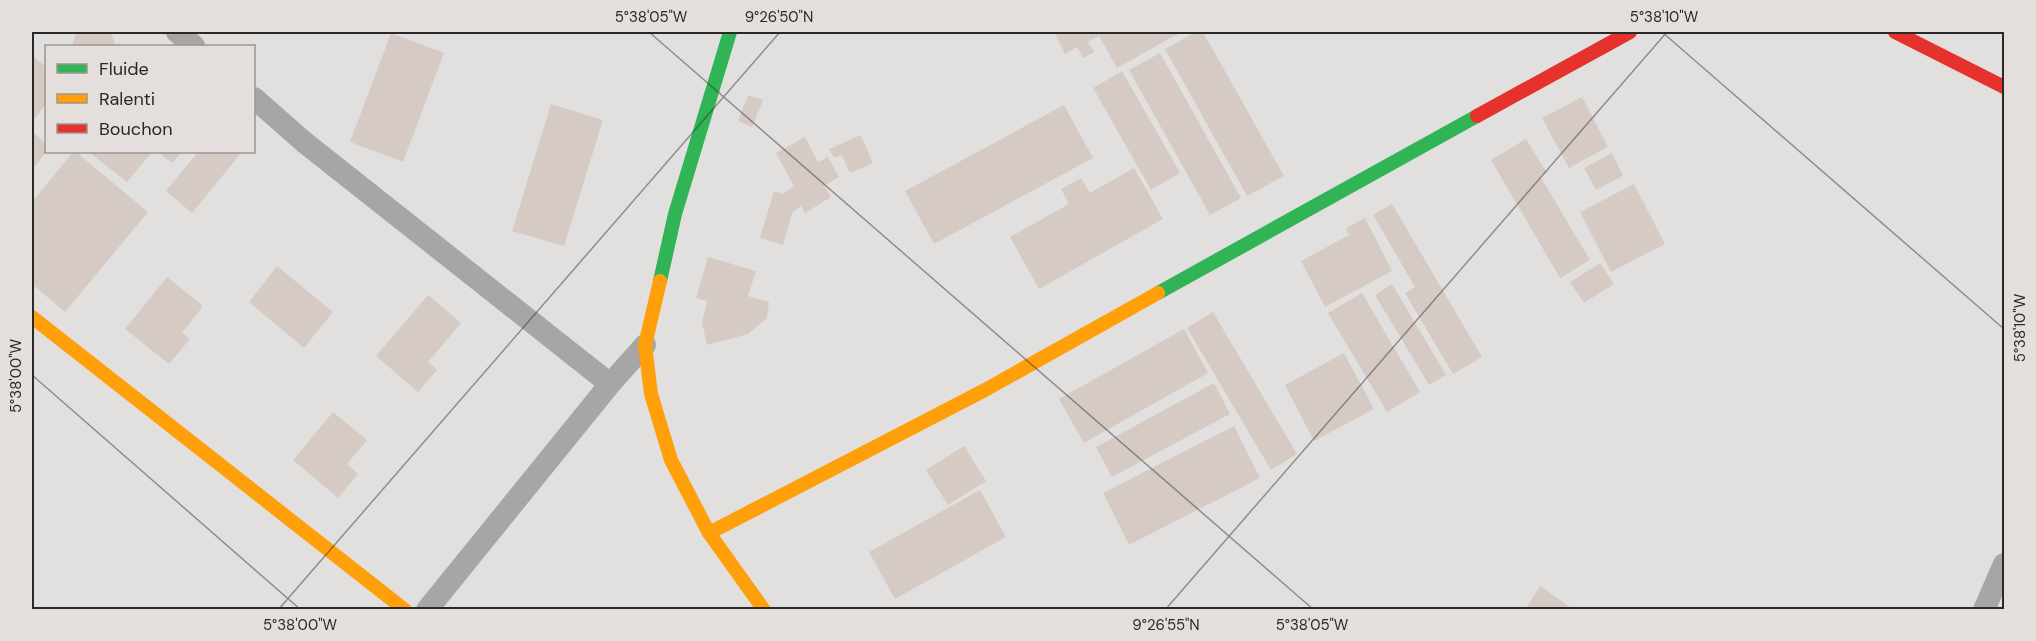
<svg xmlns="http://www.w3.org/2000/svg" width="2036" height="641" font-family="'DM Sans',sans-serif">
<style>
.building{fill:#d5cbc4}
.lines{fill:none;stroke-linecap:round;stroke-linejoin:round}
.street{stroke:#a7a6a5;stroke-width:22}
.fast{stroke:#30b455;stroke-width:14}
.slow{stroke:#ff9f0a;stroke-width:14}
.jam{stroke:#e5322d;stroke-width:14}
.ticks{fill:none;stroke:#2b2928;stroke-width:1.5;stroke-opacity:0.45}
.neatline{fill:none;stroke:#2b2928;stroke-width:2}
.ticks-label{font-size:15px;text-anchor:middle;fill:#2b2928}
</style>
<rect width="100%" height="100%" fill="#e2e0de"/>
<!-- building -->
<g class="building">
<polygon points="76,32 110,32 114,40 115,46 72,46"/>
<polygon points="1054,32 1181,32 1117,68 1099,36 1088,42 1094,52 1083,58 1077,47 1065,54"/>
<polygon points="1196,32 1203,32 1284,176 1247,196 1165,49"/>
<polygon points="391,33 444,53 403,162 350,142"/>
<polygon points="1160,53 1241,198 1210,215 1129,70"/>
<polygon points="32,55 46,67 46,104 32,122"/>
<polygon points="1122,71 1180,173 1151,190 1093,88"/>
<polygon points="748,95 763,100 752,127 738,121"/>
<polygon points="1582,97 1608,147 1569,168 1542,118"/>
<polygon points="551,104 603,120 564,246 512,231"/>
<polygon points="1064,105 1093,158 934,244 905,191"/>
<polygon points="32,131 46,144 46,152 32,170"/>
<polygon points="861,135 873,163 850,173 842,155 834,158 829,149"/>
<polygon points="805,137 818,162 828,157 839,177 824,186 831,197 805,213 801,206 792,213 783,245 760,238 774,191 783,194 794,186 776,153"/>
<polygon points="1526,139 1547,173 1540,176 1590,260 1560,278 1491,160"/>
<polygon points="73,152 76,152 148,212 65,312 32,284 32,202"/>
<polygon points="89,152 152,152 127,182"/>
<polygon points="158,152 182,152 172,163"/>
<polygon points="198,152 242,152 192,213 166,191"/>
<polygon points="1612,153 1623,176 1596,190 1584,168"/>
<polygon points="1134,168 1163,219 1039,289 1010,237 1069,204 1061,189 1081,178 1090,193"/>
<polygon points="1634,184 1665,244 1611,272 1580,212"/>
<polygon points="1392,204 1482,357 1453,374 1405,293 1415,287 1373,215"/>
<polygon points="1365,218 1392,271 1325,307 1301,261 1349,235 1346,228"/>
<polygon points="708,257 756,271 748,296 769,302 767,318 748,334 707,345 702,323 707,301 696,298"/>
<polygon points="1600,263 1614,284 1584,303 1570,282"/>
<polygon points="277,266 333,312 304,348 249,302"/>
<polygon points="167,277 203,306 182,333 190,339 169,364 125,329"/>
<polygon points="1392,284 1446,375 1429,385 1375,295"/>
<polygon points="1362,293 1420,392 1387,412 1328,313"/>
<polygon points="428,295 461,323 428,362 437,370 418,392 376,356"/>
<polygon points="1213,312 1297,454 1271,470 1187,328"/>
<polygon points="1184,329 1208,373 1084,443 1059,399"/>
<polygon points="1344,353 1374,409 1314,441 1285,385"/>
<polygon points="1214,383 1230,414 1112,477 1096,447"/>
<polygon points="333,412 367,440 347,464 358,474 338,498 293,460"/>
<polygon points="1234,426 1260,478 1129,545 1103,493"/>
<polygon points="964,446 986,481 948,505 926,470"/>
<polygon points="980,490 1006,537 895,599 869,552"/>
<polygon points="1540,586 1574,610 1525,610"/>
</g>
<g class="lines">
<!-- street -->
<g class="street">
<polyline points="177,32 194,46"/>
<polyline points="254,98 304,142 610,384"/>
<polyline points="427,610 610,384 645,345"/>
<polyline points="1984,610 2004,564"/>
</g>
<!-- fast -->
<g class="fast">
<polyline points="660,281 675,214 730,32"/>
<polyline points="1158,293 1477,116"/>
</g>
<!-- slow -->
<g class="slow">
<polyline points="660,281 645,345 651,394 671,460 709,533 764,610"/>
<polyline points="32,317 405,610"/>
<polyline points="709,533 985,390 1158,293"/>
</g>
<!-- jam -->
<g class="jam">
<polyline points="1895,32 2004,87"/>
<polyline points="1477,116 1630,32"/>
</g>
</g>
<!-- ticks -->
<path class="ticks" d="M 649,32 L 1314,610M 1662,32 L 2004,329M 32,375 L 301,610M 278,610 L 780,32M 1165,610 L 1667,32"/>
<!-- border -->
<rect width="2036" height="641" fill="none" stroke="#e4dfdc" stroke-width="66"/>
<!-- legend -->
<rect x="45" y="45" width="210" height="108" fill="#e4dfdc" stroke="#9a9694" stroke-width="1.5"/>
<rect x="57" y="64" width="30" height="9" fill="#30b455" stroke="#9a9694" stroke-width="1.5"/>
<text x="99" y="75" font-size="18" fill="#2b2928">Fluide</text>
<rect x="57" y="94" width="30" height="9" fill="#ff9f0a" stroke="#9a9694" stroke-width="1.5"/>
<text x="99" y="105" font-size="18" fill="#2b2928">Ralenti</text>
<rect x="57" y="124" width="30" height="9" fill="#e5322d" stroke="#9a9694" stroke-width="1.5"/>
<text x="99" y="135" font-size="18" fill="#2b2928">Bouchon</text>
<rect x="33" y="33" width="1970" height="575" class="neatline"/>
<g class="ticks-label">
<text x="651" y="22">5°38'05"W</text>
<text x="779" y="22">9°26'50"N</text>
<text x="1664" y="22">5°38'10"W</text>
<text transform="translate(2020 328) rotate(-90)" y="5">5°38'10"W</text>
<text transform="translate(16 376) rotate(-90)" y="5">5°38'00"W</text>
<text x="300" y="630">5°38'00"W</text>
<text x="1166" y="630">9°26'55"N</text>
<text x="1312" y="630">5°38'05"W</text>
</g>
</svg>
